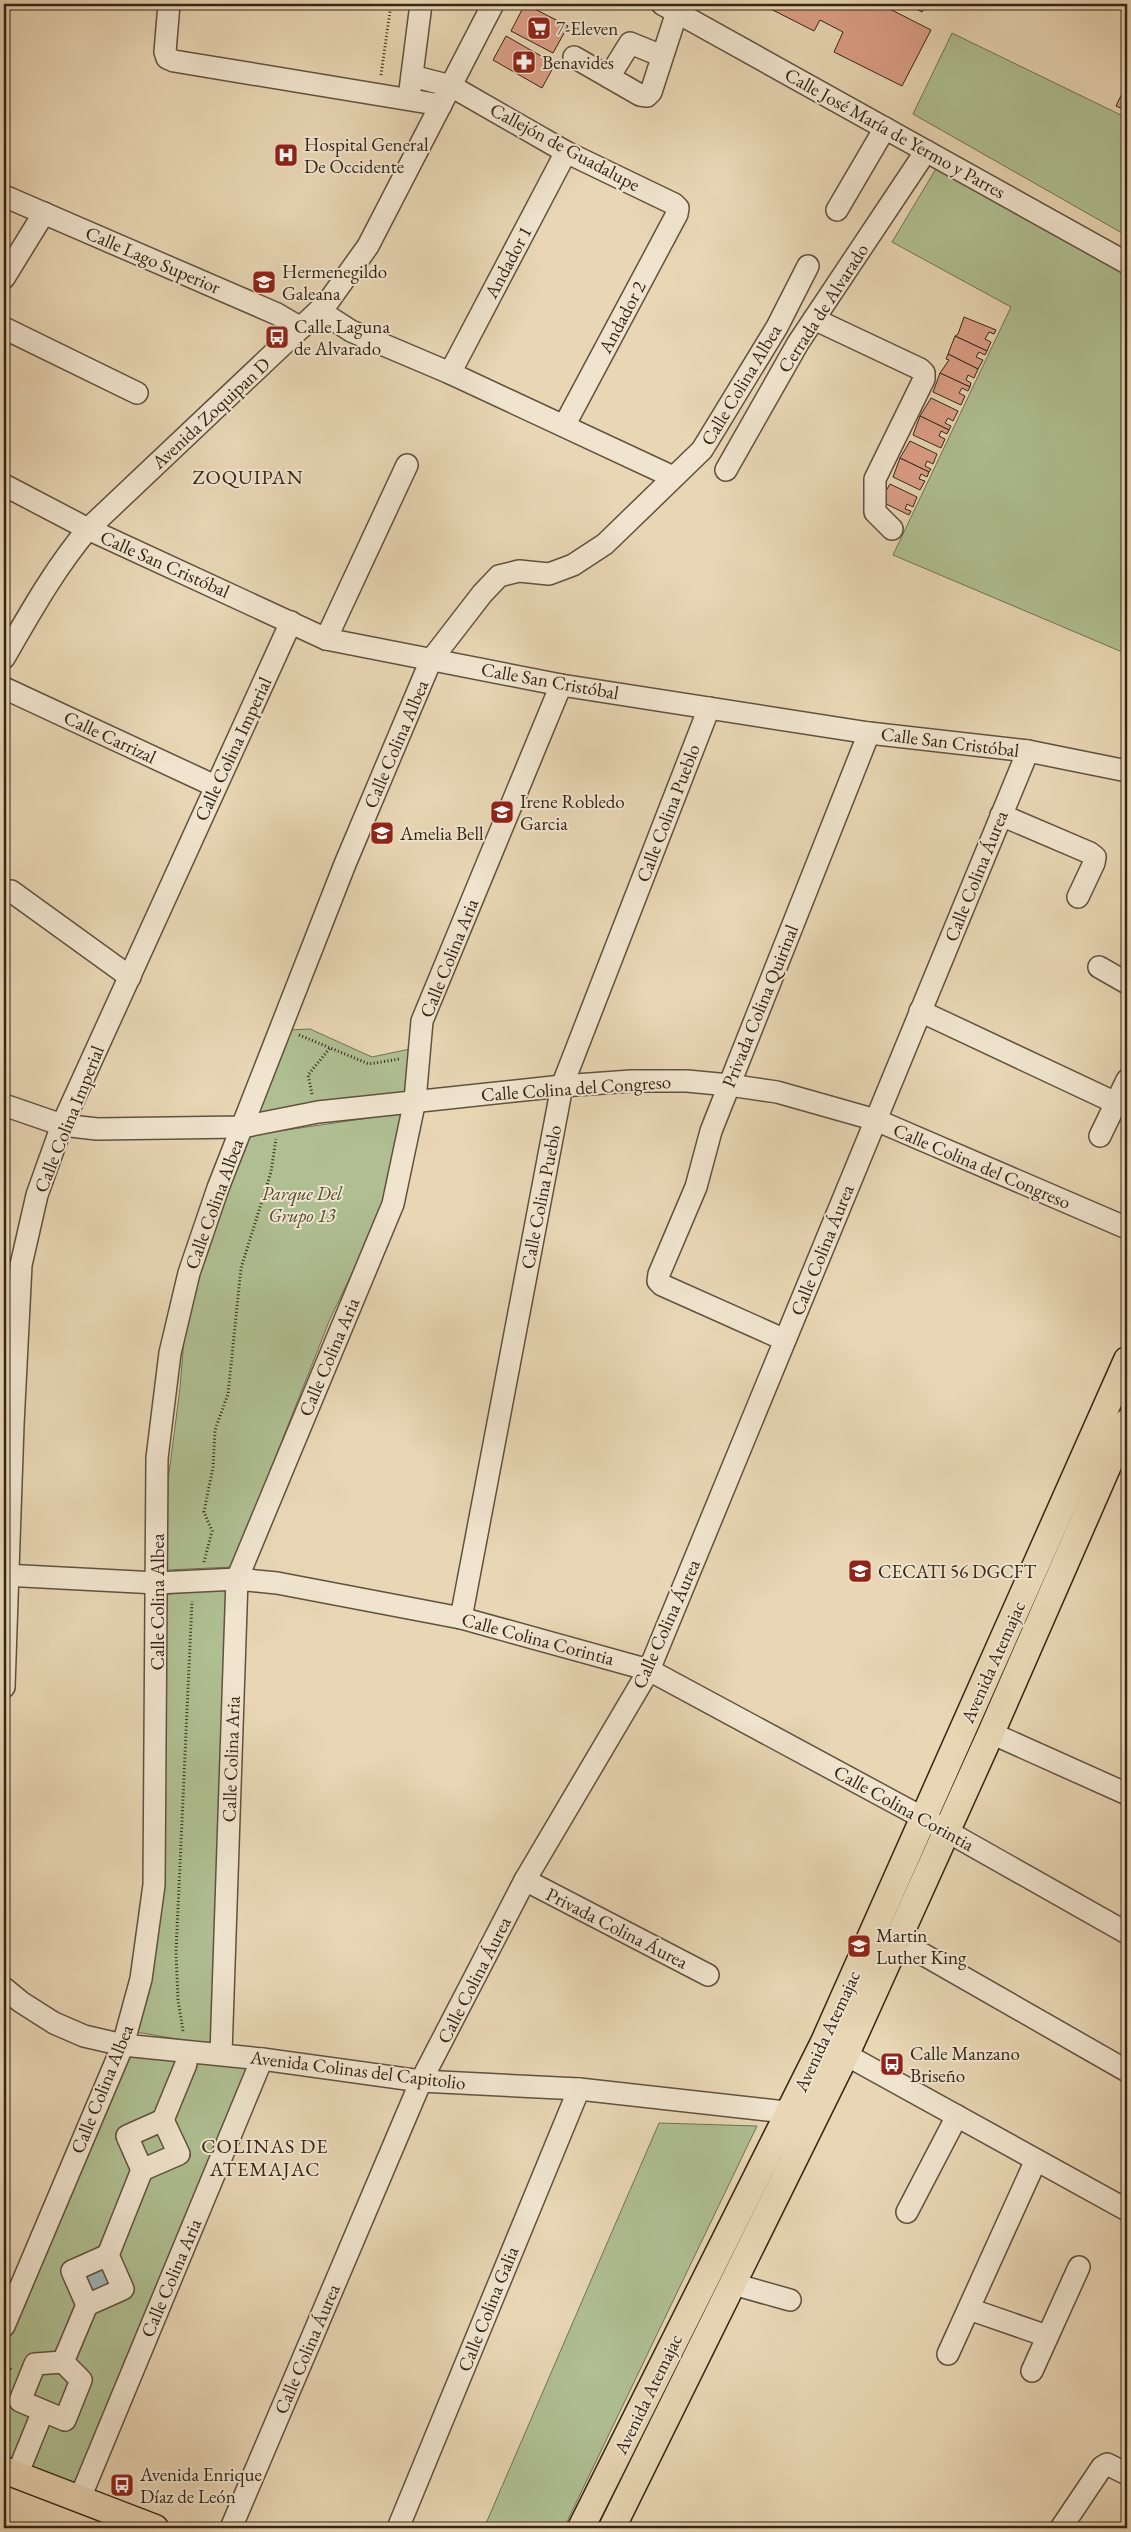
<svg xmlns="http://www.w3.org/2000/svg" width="1131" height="2532" font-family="'EB Garamond',serif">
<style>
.green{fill:#afbf92;stroke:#727254}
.water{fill:#9eb6b9;stroke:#747c78}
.building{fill:#db9e86;stroke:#342517}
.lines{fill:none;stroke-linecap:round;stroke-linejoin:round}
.minor-casing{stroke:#61513e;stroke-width:24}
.major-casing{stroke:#342517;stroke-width:29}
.path{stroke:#342517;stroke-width:3;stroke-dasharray:1 2.5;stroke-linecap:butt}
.minor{stroke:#f0e4ce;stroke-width:21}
.major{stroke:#e8d6b4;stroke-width:26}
.labels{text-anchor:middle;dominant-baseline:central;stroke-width:4;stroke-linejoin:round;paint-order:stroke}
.poi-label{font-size:19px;fill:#342517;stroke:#f0e4ce;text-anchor:start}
.street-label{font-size:19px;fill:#342517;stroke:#f0e4ce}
.park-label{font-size:19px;font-style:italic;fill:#534c36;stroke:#f0e4ce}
.neighbourhood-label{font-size:20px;letter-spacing:1px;fill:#342517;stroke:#f0e4ce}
</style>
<rect width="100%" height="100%" fill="#e8d6b4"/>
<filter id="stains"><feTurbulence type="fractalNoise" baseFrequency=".004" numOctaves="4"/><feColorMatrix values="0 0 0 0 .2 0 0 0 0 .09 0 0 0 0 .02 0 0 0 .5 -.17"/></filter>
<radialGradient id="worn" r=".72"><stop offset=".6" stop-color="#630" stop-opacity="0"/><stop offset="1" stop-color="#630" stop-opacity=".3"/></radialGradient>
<!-- green -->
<g class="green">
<polygon points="952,33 1127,118 1127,221 1122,233 913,114"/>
<polygon points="937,167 1127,274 1127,654 893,555 1011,307 892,242"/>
<polygon points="310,1029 372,1057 410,1049 409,1092 253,1114 287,1030"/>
<polygon points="403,1113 383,1209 330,1319 232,1567 167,1570 168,1481 180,1388 186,1314 245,1136"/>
<polygon points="229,1588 212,2045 136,2032 161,1595"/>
<polygon points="125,2056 248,2068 73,2488 4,2459 4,2348"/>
<polygon points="659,2123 757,2126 564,2528 484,2528"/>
</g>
<!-- water -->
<polygon class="water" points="104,2265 113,2287 91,2296 82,2273"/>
<!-- building -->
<g class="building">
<polygon points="525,4 568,26 553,53 511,31"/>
<polygon points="761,4 880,4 931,30 902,86 834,52 843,32 820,20 814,31"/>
<polygon points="907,4 926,4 922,12"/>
<polygon points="506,36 555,64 542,88 493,60"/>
<polygon points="1127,83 1127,111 1116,106"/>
<polygon points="964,317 996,330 994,334 989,332 985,339 991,342 987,351 955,336 958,334"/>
<polygon points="955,336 987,351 985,355 979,352 976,357 983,360 978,369 948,354"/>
<polygon points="948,354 978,369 974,378 968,375 966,380 971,383 970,387 940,373 949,360 946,359"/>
<polygon points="940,373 970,387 968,391 962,388 959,393 965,396 961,405 933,392"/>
<polygon points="931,398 958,411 953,421 948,418 945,423 951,426 949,430 920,416"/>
<polygon points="920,416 949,430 947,434 941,431 939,436 945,439 941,448 913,435"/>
<polygon points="910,441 937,454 933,464 927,461 925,466 931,469 929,472 900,458"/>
<polygon points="900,458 929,472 927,477 921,474 919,479 925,481 920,490 893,477"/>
<polygon points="890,484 917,497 913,507 907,504 905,509 911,511 909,515 880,501"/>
</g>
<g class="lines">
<!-- minor casing -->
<g class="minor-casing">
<g id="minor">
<polyline points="169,4 165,52 167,58 174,61 441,105"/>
<polyline points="662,4 1127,263"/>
<polyline points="574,57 640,95 647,96 651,92 677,12"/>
<polyline points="412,76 451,86 566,152 674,204 678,208 677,214 564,426"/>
<polyline points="609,77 630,43 662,56"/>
<polyline points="410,90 421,4"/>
<polyline points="4,196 277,314 301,328"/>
<polyline points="837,210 885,128"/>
<polyline points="4,278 44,213"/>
<polyline points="320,311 351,331 450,373 673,477"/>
<polyline points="814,319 920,369 924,373 924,379 875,479 875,512 892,529"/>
<polyline points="4,328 137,393"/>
<polyline points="450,373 566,152"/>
<polyline points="726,470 798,343 926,151"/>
<polyline points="4,485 88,529 326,639 561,685 869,733 1028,751 1127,771"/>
<polyline points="326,639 407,465"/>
<path d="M 4,658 C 30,613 55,568 88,529 L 328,302 L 368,246 L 493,4"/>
<polyline points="4,688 215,786"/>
<polyline points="1001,815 1090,853 1095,857 1094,863 1078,897"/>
<polyline points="11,891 130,977"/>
<polyline points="1099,967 1127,983"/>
<polyline points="920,1011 1116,1103"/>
<polyline points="4,1105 62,1125 97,1129 242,1127 318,1112 562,1086 631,1081 687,1081 729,1085 777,1092 876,1120 1127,1228"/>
<polyline points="1100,1136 1127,1080"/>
<polyline points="785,1340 662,1285 658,1281 659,1274 696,1187 711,1131 869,733"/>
<polyline points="4,1575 157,1583 237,1579 277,1583 461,1618 649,1670 927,1820 1127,1933"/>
<polyline points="461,1618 562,1086 709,708"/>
<polyline points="4,1687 13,1425 21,1265 37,1195 62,1125 291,622"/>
<polyline points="991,1733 1127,1794"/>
<polyline points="525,1880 708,1975"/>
<polyline points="898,1940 1127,2071"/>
<polyline points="4,1988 21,2002 54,2023 84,2036 123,2045 262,2059 421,2081 579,2089 803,2114"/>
<polyline points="832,2047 1127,2210"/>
<polyline points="221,2054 237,1579 393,1204 415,1100 422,1021 561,685"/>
<polygon points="163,2120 179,2154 142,2170 127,2136"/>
<polyline points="163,2120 186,2064"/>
<polyline points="907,2212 957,2116"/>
<polygon points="108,2255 123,2289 87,2305 72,2271"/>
<polyline points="108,2255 142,2170"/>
<polyline points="733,2284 790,2300"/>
<polyline points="969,2309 1047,2336"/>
<polyline points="4,2326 123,2045 141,1979 154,1885 157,1458 170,1353 189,1273 218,1188 345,864 431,660 482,594 499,576 519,571 549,574 573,565 605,544 702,450 777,327 808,266"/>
<polyline points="948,2354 1036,2160"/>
<polygon points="63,2362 81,2380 65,2420 20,2401 35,2364"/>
<polyline points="63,2362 87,2305"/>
<polyline points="1032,2371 1079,2267"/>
<polyline points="17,2475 43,2411"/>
<polyline points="80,2498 262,2059"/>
<polyline points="231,2528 421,2081 525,1880 649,1670 1028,751"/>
<polyline points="398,2528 579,2089"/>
<polyline points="1061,2528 1102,2467 1107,2464 1127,2474"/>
</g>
</g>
<!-- major casing -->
<g class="major-casing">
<g id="major">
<polyline points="4,2470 155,2528"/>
<polyline points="581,2528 824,2042 1127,1360"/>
<polyline points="612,2528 846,2054 991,1733 1127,1422"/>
</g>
</g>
<!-- path -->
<g class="path">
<polyline points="381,75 391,4"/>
<polyline points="299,1035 369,1064 399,1059"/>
<polyline points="312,1094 308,1075 330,1048"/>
<polyline points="204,1562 212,1531 204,1512 213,1467 215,1430 228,1394 241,1268 271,1172 276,1139"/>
<polyline points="183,2031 178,2000 176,1952 192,1601"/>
<polyline points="4,2366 13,2370"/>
</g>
<!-- minor -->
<use href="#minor" class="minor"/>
<!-- major -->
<use href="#major" class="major"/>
</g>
<!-- icons -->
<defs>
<g id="supermarket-square" transform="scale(1.25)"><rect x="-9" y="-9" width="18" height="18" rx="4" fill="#8f2418" stroke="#f0e4ce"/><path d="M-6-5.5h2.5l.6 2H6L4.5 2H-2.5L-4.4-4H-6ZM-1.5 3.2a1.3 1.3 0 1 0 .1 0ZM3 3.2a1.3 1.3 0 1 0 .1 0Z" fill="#fff"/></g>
<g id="pharmacy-square" transform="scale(1.25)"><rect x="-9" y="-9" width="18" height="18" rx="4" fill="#8f2418" stroke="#f0e4ce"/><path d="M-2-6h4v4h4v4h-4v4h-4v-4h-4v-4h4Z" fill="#fff"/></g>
<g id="hospital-square" transform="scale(1.25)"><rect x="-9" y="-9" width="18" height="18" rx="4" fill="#8f2418" stroke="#f0e4ce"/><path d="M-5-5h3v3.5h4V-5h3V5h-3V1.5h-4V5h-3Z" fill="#fff"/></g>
<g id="school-square" transform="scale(1.25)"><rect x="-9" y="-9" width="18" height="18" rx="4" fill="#8f2418" stroke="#f0e4ce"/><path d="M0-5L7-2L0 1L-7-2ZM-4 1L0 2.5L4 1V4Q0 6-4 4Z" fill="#fff"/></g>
<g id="bus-square" transform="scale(1.25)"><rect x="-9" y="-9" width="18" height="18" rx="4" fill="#8f2418" stroke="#f0e4ce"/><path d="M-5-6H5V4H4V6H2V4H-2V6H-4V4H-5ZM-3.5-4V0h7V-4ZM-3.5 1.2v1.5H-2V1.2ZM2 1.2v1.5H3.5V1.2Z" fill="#fff"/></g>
<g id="university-square" transform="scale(1.25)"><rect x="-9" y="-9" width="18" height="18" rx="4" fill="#8f2418" stroke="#f0e4ce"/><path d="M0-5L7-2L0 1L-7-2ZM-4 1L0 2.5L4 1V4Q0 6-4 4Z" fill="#fff"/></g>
</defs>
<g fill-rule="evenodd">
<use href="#supermarket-square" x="539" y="28"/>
<use href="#pharmacy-square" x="524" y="62"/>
<use href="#hospital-square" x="286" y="155"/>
<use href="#school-square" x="264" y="282"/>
<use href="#bus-square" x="277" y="337"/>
<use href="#school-square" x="502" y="812"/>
<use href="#school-square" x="382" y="833"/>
<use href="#university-square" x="860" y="1571"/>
<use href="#school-square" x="859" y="1946"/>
<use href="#bus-square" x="892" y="2064"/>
<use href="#bus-square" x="122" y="2485"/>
</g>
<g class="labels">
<!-- poi labels -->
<g class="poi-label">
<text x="556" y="28">7-Eleven</text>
<text x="542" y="62">Benavides</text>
<text x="304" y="144">Hospital General<tspan x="304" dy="22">De Occidente</tspan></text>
<text x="282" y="271">Hermenegildo<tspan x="282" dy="22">Galeana</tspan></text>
<text x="294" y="326">Calle Laguna<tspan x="294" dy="22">de Alvarado</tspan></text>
<text x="520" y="801">Irene Robledo<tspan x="520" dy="22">Garcia</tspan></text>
<text x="400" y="833">Amelia Bell</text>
<text x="878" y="1571">CECATI 56 DGCFT</text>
<text x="876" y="1935">Martin<tspan x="876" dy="22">Luther King</tspan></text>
<text x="910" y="2053">Calle Manzano<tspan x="910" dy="22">Briseño</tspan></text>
<text x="140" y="2474">Avenida Enrique<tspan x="140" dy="22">Díaz de León</tspan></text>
</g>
<!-- street labels -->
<g class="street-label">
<text transform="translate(895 133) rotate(29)">Calle José María de Yermo y Parres</text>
<text transform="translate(565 147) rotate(28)">Callejón de Guadalupe</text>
<text transform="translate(153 260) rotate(23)">Calle Lago Superior</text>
<text transform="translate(508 262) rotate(-62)">Andador 1</text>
<text transform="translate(823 308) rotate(-57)">Cerrada de Alvarado</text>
<text transform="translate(622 317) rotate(-62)">Andador 2</text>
<text transform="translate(741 385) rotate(-59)">Calle Colina Albea</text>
<text transform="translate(211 413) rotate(-43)">Avenida Zoquipan D</text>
<text transform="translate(165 564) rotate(24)">Calle San Cristóbal</text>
<text transform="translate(550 681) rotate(10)">Calle San Cristóbal</text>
<text transform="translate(110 737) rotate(25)">Calle Carrizal</text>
<text transform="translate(950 742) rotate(7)">Calle San Cristóbal</text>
<text transform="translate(396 744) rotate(-67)">Calle Colina Albea</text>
<text transform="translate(233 749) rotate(-65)">Calle Colina Imperial</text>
<text transform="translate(668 813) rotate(-69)">Calle Colina Pueblo</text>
<text transform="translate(976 876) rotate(-68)">Calle Colina Áurea</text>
<text transform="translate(449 958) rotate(-68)">Calle Colina Aria</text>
<text transform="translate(760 1006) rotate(-68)">Privada Colina Quirinal</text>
<text transform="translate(576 1088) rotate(-4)">Calle Colina del Congreso</text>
<text transform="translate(69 1119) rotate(-68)">Calle Colina Imperial</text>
<text transform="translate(982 1166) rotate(23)">Calle Colina del Congreso</text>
<text transform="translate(541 1197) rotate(-79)">Calle Colina Pueblo</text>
<text transform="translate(214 1204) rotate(-70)">Calle Colina Albea</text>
<text transform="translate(822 1250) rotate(-68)">Calle Colina Áurea</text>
<text transform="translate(329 1357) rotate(-67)">Calle Colina Aria</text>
<text transform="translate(157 1602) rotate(-90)">Calle Colina Albea</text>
<text transform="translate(666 1624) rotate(-66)">Calle Colina Áurea</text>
<text transform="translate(538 1639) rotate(15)">Calle Colina Corintia</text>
<text transform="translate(993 1662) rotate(-66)">Avenida Atemajac</text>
<text transform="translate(231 1759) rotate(-88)">Calle Colina Aria</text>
<text transform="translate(904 1808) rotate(29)">Calle Colina Corintia</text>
<text transform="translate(617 1928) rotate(27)">Privada Colina Áurea</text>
<text transform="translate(474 1980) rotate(-63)">Calle Colina Áurea</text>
<text transform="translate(827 2031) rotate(-65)">Avenida Atemajac</text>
<text transform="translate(358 2070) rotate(7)">Avenida Colinas del Capitolio</text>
<text transform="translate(102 2089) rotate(-68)">Calle Colina Albea</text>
<text transform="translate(171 2278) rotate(-67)">Calle Colina Aria</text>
<text transform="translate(488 2309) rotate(-68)">Calle Colina Galia</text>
<text transform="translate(307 2349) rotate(-67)">Calle Colina Áurea</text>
<text transform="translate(648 2394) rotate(-64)">Avenida Atemajac</text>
</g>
<!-- park labels -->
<g class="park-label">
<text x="302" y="1193">Parque Del<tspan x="302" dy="22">Grupo 13</tspan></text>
</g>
<!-- neighbourhood labels -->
<g class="neighbourhood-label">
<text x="248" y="477">ZOQUIPAN</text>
<text x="265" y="2146">COLINAS DE<tspan x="265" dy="23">ATEMAJAC</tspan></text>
</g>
</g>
<!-- margin -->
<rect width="1131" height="2532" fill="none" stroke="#e8d6b4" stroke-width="20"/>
<rect x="5" y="5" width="1121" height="2522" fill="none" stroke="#342517" stroke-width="2.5"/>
<rect x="10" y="10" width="1111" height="2512" fill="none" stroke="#342517"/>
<rect width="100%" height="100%" filter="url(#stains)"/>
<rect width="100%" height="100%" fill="url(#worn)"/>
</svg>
